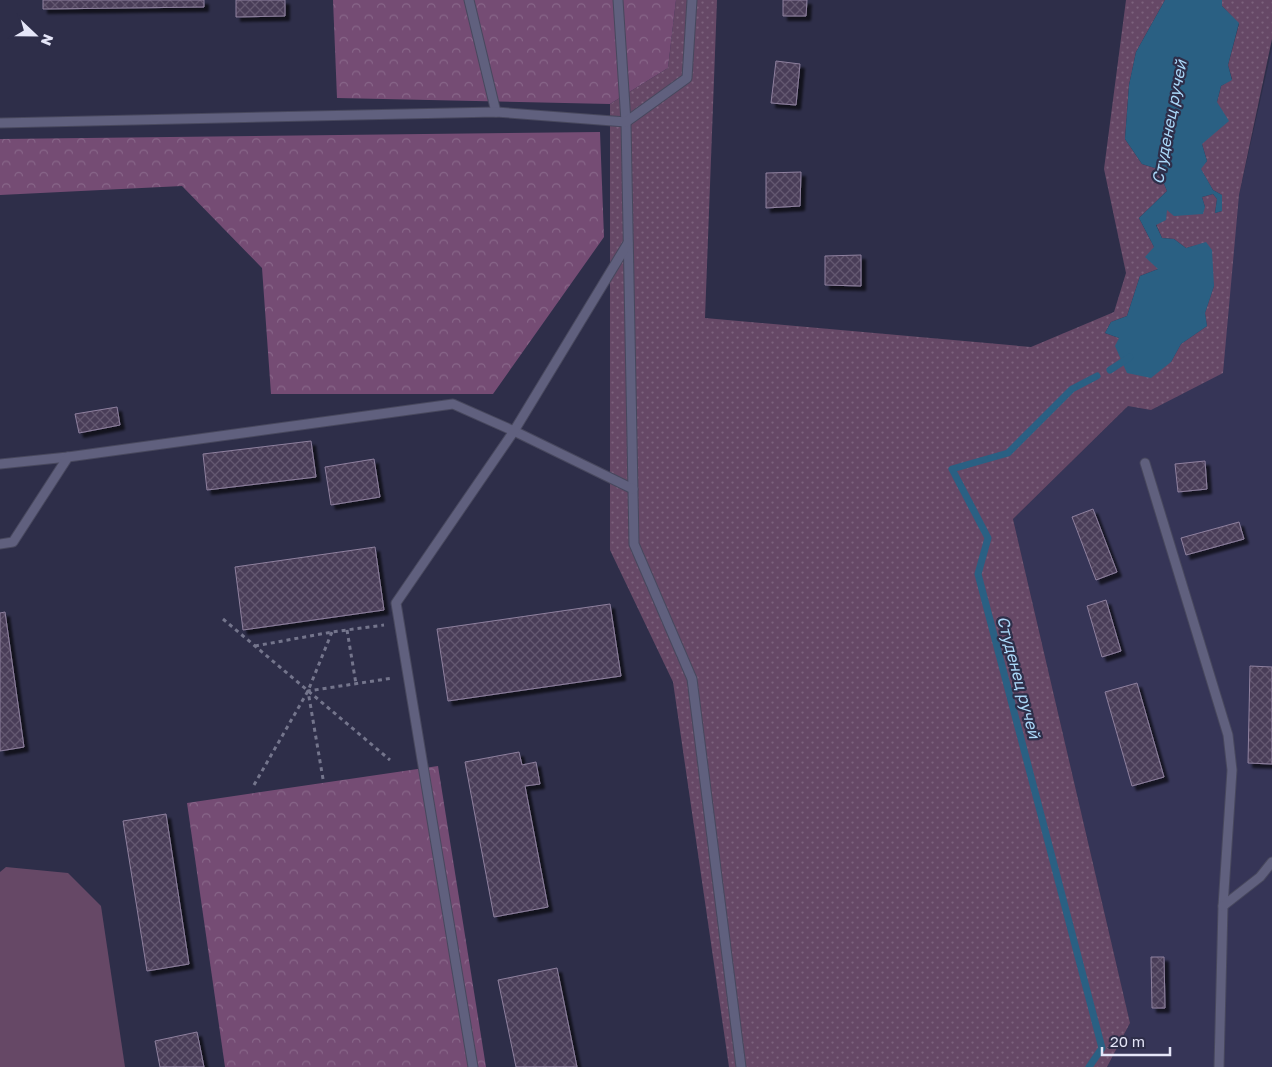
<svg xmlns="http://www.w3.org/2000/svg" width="1272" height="1067" font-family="'Golos Text',sans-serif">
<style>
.built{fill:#363557}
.grass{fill:url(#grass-dots)}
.forest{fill:url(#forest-crowns)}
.pitch{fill:#664866}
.water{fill:#2a6083}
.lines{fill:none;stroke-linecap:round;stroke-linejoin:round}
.stream{stroke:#2a6083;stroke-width:7}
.building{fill:url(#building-cross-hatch);stroke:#8e809e;filter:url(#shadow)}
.lane-casing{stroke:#48485e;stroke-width:11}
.path{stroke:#74758c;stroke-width:3;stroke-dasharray:4 4;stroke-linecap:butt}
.lane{stroke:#60607e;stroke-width:9}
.labels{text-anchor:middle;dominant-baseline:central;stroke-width:4.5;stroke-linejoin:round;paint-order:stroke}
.water-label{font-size:16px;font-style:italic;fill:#aad7f8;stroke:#2e2e49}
</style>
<defs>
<pattern id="grass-dots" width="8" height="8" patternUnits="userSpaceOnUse" patternTransform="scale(1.25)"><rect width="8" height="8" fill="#664866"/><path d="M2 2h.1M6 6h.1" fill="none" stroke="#7c627d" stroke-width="1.8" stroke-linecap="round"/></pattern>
<pattern id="forest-crowns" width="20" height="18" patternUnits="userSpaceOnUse" patternTransform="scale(1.25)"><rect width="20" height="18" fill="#754c74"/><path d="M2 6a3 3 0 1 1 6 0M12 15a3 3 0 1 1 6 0" fill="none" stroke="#886689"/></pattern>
<pattern id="building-cross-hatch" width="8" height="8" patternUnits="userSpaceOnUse" patternTransform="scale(1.25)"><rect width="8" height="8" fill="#4a3d58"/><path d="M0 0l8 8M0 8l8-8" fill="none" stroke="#645971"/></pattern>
<filter id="shadow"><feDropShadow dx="4.5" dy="4.5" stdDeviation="1" flood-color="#0009"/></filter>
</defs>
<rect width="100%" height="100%" fill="#2e2e49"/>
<!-- built -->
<polygon class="built" points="1272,48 1272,1067 1107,1067 1130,1023 1013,519 1128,406 1239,195"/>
<!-- grass -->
<polygon class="grass" points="676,0 717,0 705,318 1031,347 1114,312 1126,273 1104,169 1126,0 1165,0 1136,52 1129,85 1125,139 1142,164 1158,169 1167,191 1139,218 1154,247 1158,269 1140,276 1127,316 1111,322 1105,333 1119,338 1171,362 1181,344 1207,326 1205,313 1214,286 1206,243 1186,248 1174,239 1162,238 1156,224 1167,209 1205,207 1202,197 1213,194 1217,199 1215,213 1222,211 1222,195 1213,190 1200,168 1207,161 1202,144 1217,102 1221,86 1232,79 1228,65 1239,24 1222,6 1222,0 1272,0 1272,39 1239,195 1223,373 1151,410 1128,406 1013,519 1130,1023 1107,1067 729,1067 673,682 610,550 610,104 668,68"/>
<!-- forest -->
<g class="forest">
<polygon points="333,0 676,0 668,68 610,104 337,98"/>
<polygon points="600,132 604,237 493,394 271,394 262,268 182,186 0,195 0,139"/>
<polygon points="438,766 486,1067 225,1067 187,803"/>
</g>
<!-- pitch -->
<polygon class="pitch" points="6,867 68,873 101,906 125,1067 0,1067 0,872"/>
<!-- water -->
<polygon class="water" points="1165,0 1222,0 1222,6 1239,23 1228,65 1232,80 1221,86 1217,102 1229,121 1202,144 1207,161 1201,169 1213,190 1222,195 1222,211 1215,213 1217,199 1213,194 1202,197 1205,207 1203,214 1174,216 1167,210 1166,220 1156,225 1162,238 1174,239 1186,248 1206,242 1212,250 1214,286 1205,313 1207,326 1181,344 1171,362 1151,378 1127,373 1115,346 1119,338 1105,333 1111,322 1127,316 1140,276 1158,269 1145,257 1154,247 1139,218 1167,191 1158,169 1142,164 1125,139 1129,85 1136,52"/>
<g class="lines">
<!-- stream -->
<g class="stream">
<polyline points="1110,370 1130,357"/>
<polyline points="1089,1067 1102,1048 978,574 988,538 952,469 1008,453 1072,389 1097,376"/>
</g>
</g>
<!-- building -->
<g class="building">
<polygon points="43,0 204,0 204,7 43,9"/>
<polygon points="236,0 285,0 285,16 236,17"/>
<polygon points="783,0 807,0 806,16 783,16"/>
<polygon points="776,61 800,64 796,105 771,103"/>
<polygon points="801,172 800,206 766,208 766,173"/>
<polygon points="861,255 861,286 825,285 825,256"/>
<polygon points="117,407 120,425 79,433 75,414"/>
<polygon points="311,441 316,477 207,490 203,454"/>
<polygon points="374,459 380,497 331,505 325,467"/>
<polygon points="1205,461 1207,489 1178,492 1175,464"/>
<polygon points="1093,509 1117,572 1096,580 1072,517"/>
<polygon points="1239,522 1244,539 1186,555 1181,538"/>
<polygon points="375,547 384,610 243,630 235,567"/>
<polygon points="1106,600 1121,651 1102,657 1087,606"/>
<polygon points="610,604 621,676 448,701 437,629"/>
<polygon points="5,612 24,747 0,751 0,613"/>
<polygon points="1250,666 1272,667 1272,764 1248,763"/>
<polygon points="1137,683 1164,777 1132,786 1105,692"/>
<polygon points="519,752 522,765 536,762 540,784 525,786 548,907 494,917 465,762"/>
<polygon points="166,814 189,964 147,971 123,821"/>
<polygon points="1151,957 1164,957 1165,1008 1152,1008"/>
<polygon points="557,968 577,1067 516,1067 498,980"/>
<polygon points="197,1032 204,1067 160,1067 155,1041"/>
</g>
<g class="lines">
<!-- lane casing -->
<g class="lane-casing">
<g id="lane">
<polyline points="469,0 496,112"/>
<polyline points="618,0 626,122 634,544 692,679 741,1067"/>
<polyline points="0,123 496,112 626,122 687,78 692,0"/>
<polyline points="1145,463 1228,735 1232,770 1223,906 1219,1067"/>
<polyline points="0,464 68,457"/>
<polyline points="0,544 13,542 68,457 453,404 514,431 633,489"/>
<polyline points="1223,906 1260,877 1272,862"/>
<polyline points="473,1067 396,603 514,431 628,243"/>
</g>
</g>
<!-- path -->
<g class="path">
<polyline points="223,619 390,760"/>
<polyline points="347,630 356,684"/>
<polyline points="255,646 332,632 384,625"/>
<polyline points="323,779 308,691 393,678"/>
<polyline points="254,785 308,691 332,632"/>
</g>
<!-- lane -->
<use href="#lane" class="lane"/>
</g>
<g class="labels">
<!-- water labels -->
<g class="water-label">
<text transform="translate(1169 122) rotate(-79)">Студенец ручей</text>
<text transform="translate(1019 677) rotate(75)">Студенец ручей</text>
</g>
</g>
<!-- north arrow -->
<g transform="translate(35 35) rotate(112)" stroke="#2e2e49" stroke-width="4" paint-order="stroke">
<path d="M0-4L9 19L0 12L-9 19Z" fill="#e5e6f8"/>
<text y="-8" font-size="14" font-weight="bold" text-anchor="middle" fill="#e5e6f8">N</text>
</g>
<!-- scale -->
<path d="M1102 1047v8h68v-8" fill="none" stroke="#e5e6f8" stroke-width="2.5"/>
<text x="1110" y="1047" font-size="15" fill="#e5e6f8" stroke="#2e2e49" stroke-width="4" paint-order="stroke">20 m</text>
</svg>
